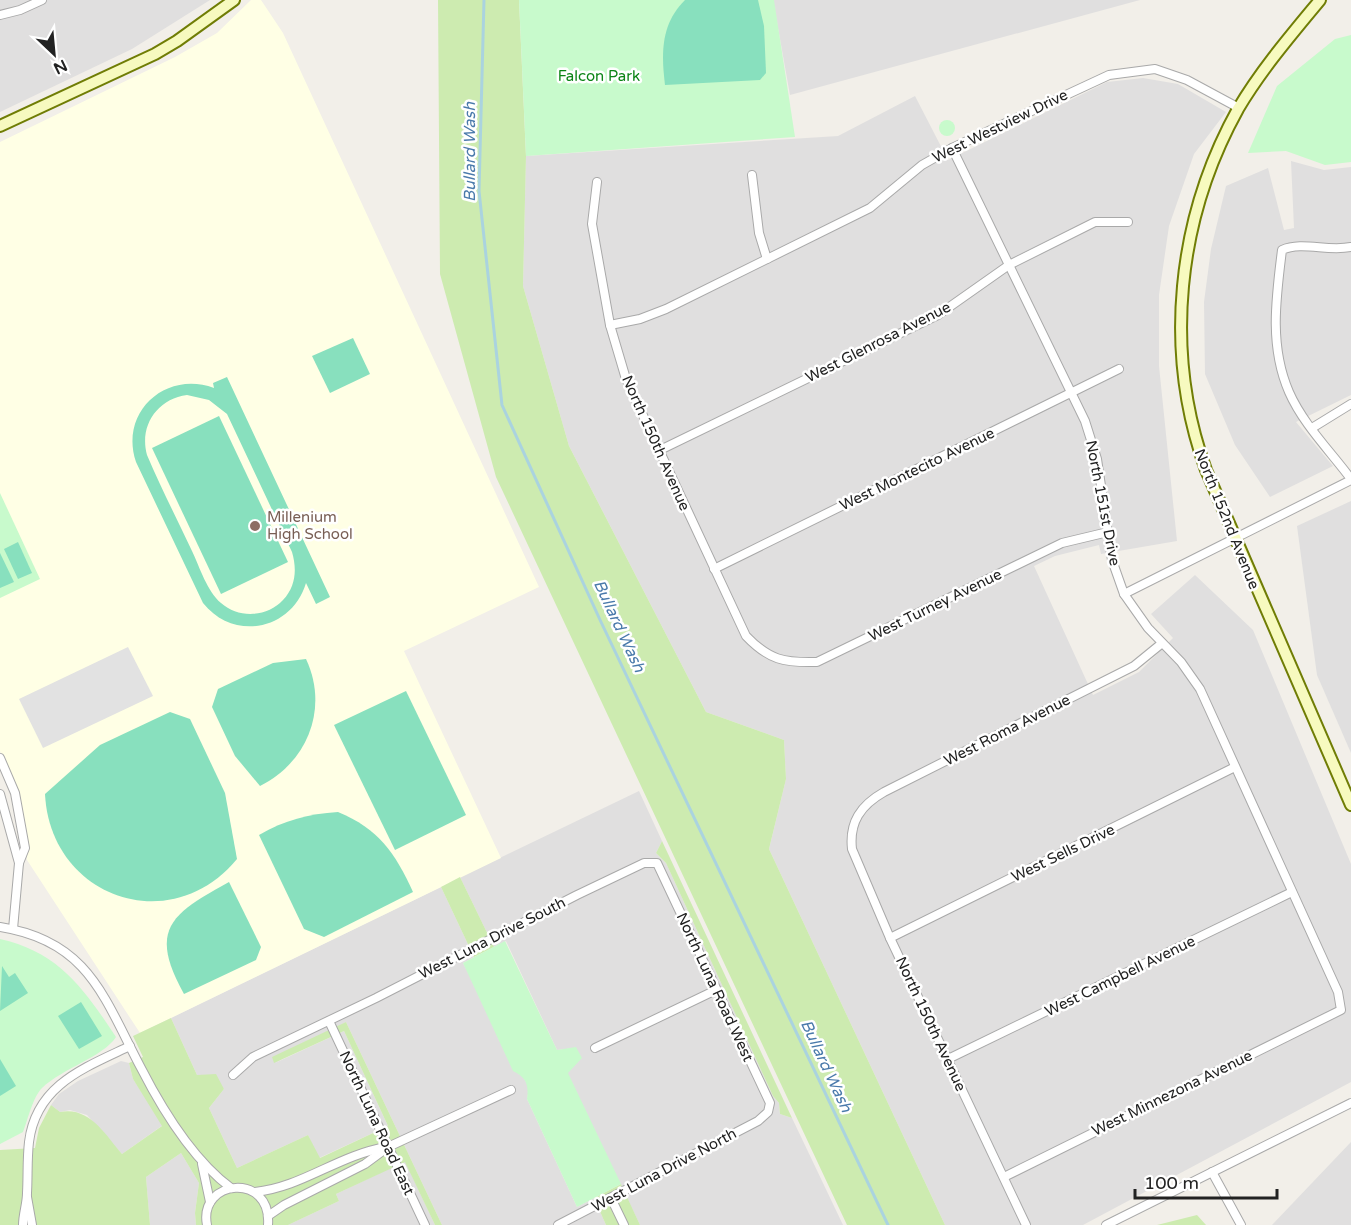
<svg xmlns="http://www.w3.org/2000/svg" width="1351" height="1225" font-family="'Varela Round',sans-serif">
<style>
.residential{fill:#e0dfdf}
.education{fill:#ffffe5}
.grass{fill:#cdebb0}
.park{fill:#c8facc}
.pitch{fill:#88e0be;fill-rule:evenodd}
.parking{fill:#e2e2e2}
.lines{fill:none;stroke-linecap:round;stroke-linejoin:round}
.stream{stroke:#aad3df;stroke-width:3}
.street-casing{stroke:#a9a9a9;stroke-width:10}
.secondary-casing{stroke:#707d05;stroke-width:14}
.street{stroke:#fff;stroke-width:8}
.secondary{stroke:#f7fabf;stroke-width:10}
.education-dot{fill:#8d6e63;stroke:#fff;stroke-width:2}
.labels{text-anchor:middle;dominant-baseline:central;stroke-width:5;stroke-linejoin:round;paint-order:stroke}
.park-label{font-size:15px;fill:#0c8416;stroke:#fff}
.street-label{font-size:15px;fill:#222;stroke:#fff}
.education-label{font-size:15px;fill:#785e54;stroke:#fff;text-anchor:start}
.water-label{font-size:16px;font-style:italic;fill:#4a7aab;stroke:#fff}
</style>
<rect width="100%" height="100%" fill="#f2efe9"/>
<!-- residential -->
<g class="residential">
<polygon points="0,0 210,0 132,49 0,112"/>
<polygon points="773,0 1140,0 790,95"/>
<polygon points="1143,78 1178,84 1226,112 1194,154 1169,226 1159,295 1159,366 1177,541 1101,554 1099,545 1055,556 1034,566 1093,695 1139,672 1173,638 1151,614 1195,575 1253,630 1351,864 1351,1082 1083,1225 945,1225 769,849 786,779 784,740 706,712 569,446 523,286 526,156 838,136 915,96 948,160 1107,82"/>
<polygon points="1291,161 1324,170 1351,167 1351,395 1296,422 1333,466 1270,497 1235,445 1205,374 1204,302 1211,249 1226,186 1268,168 1284,230 1294,228"/>
<polygon points="1351,501 1351,753 1317,675 1297,526"/>
<polygon points="639,791 662,841 656,853 666,863 773,1096 779,1103 780,1114 792,1118 843,1225 640,1225 567,1073 577,1053 576,1048 557,1050 506,941 494,947 460,877"/>
<polygon points="441,887 474,957 463,963 525,1080 529,1088 527,1099 577,1207 594,1198 606,1225 442,1225 346,1022 275,1063 344,1031 388,1126 319,1158 308,1135 237,1168 209,1108 224,1089 218,1082 197,1075 171,1018"/>
<polygon points="121,1061 129,1063 133,1079 163,1125 122,1154 87,1115 70,1110 60,1112 51,1105 59,1094 78,1081"/>
<polygon points="1351,1142 1351,1225 1272,1225"/>
<polygon points="181,1153 199,1183 195,1213 196,1225 150,1225 146,1177"/>
<polygon points="405,1161 435,1225 288,1225 339,1201 336,1194"/>
</g>
<!-- education -->
<polygon class="education" points="251,0 261,0 283,33 539,587 404,651 501,858 140,1033 27,860 23,814 0,751 0,142 175,57 217,33"/>
<!-- grass -->
<g class="grass">
<polygon points="438,0 519,0 526,156 523,286 569,446 706,712 784,740 786,779 769,849 945,1225 847,1225 496,477 440,274"/>
<polygon points="662,841 792,1118 780,1114 779,1103 773,1096 666,863 656,853"/>
<polygon points="460,877 494,947 474,957 441,887"/>
<path d="M 171,1018 L 197,1075 L 216,1074 L 224,1089 L 209,1108 L 237,1168 L 308,1135 L 320,1158 L 388,1126 L 344,1031 L 274,1063 L 272,1057 L 346,1022 L 442,1225 L 435,1225 L 405,1162 L 336,1194 L 339,1201 L 288,1225 L 196,1225 L 195,1213 L 199,1183 L 181,1153 L 146,1177 L 150,1225 L 0,1225 L 0,1150 L 35,1148 L 39,1128 L 51,1105 L 60,1112 C 89,1106 105,1134 122,1154 L 162,1126 L 133,1079 L 129,1063 L 143,1057 L 133,1036 Z"/>
<polygon points="621,1184 640,1225 606,1225 594,1198"/>
<polygon points="1197,1215 1206,1225 1157,1225"/>
</g>
<!-- park -->
<g class="park">
<polygon points="519,0 774,0 795,137 526,156"/>
<polygon points="1351,35 1351,162 1325,165 1286,151 1248,153 1277,86 1335,39"/>
<circle cx="947" cy="128" r="8"/>
<polygon points="0,493 40,579 0,598"/>
<path d="M 0,939 C 59,952 84,989 116,1037 C 103,1057 63,1068 42,1088 C 33,1097 28,1119 23,1132 L 0,1144 Z"/>
<path d="M 505,941 L 557,1050 L 576,1047 L 582,1058 L 568,1073 L 621,1184 L 577,1207 L 527,1099 C 529,1085 526,1077 513,1071 L 463,963 Z"/>
</g>
<!-- pitch -->
<g class="pitch">
<path d="M 685,0 L 758,0 L 764,26 L 766,73 L 760,80 L 665,85 C 661,52 661,24 685,0 Z"/>
<polygon points="353,338 370,374 330,393 312,356"/>
<path d="M 227,377 L 330,597 L 316,604 L 306,583 C 292,630 234,642 203,603 L 136,462 C 119,412 166,370 214,388 L 213,383 ZM 187,395 L 209,400 L 227,414 L 292,552 C 297,569 296,586 283,600 C 267,617 239,619 221,603 C 207,591 200,568 192,551 C 177,519 161,488 147,455 C 139,426 157,399 187,395 Z"/>
<polygon points="219,416 288,562 221,594 152,448"/>
<polygon points="18,542 32,573 18,579 4,549"/>
<polygon points="0,553 14,582 0,588"/>
<path d="M 306,659 C 329,708 308,762 260,786 L 235,756 L 212,707 L 218,689 L 273,663 Z"/>
<polygon points="406,691 466,815 395,850 334,725"/>
<path d="M 170,712 L 190,719 L 225,793 L 237,859 C 170,940 50,897 45,794 L 100,745 Z"/>
<path d="M 338,812 C 379,829 395,853 413,892 L 324,937 L 304,929 L 259,835 C 285,820 308,814 338,812 Z"/>
<path d="M 229,882 L 261,947 L 256,960 L 184,994 C 148,929 171,914 229,882 Z"/>
<polygon points="2,966 9,977 15,973 28,993 0,1011"/>
<polygon points="81,1002 102,1036 79,1049 58,1016"/>
<polygon points="0,1059 16,1086 0,1096"/>
</g>
<!-- parking -->
<polygon class="parking" points="128,647 153,696 43,748 19,699"/>
<g class="lines">
<!-- stream -->
<polyline class="stream" points="484,0 479,191 502,405 601,622 888,1225"/>
<!-- street casing -->
<g class="street-casing">
<g id="street">
<polyline points="0,15 20,10 42,0"/>
<polyline points="952,148 1085,421 1097,459 1112,560 1124,594 1148,628 1181,662 1200,689 1338,992 1341,1010 1004,1177"/>
<polyline points="752,175 759,233 767,259"/>
<path d="M 597,182 L 592,224 L 610,325 L 626,379 L 746,636 C 769,660 784,663 817,662 L 1062,543 L 1108,532"/>
<path d="M 1351,247 C 1328,252 1302,241 1282,250 C 1276,298 1269,346 1289,392 C 1303,424 1331,452 1351,479"/>
<polyline points="610,325 640,319 666,309 870,208 922,165 952,148 1109,75 1155,69 1187,80 1239,108"/>
<polyline points="1312,428 1351,404"/>
<polyline points="658,451 938,315 1009,265 1095,222 1128,222"/>
<polyline points="714,569 1119,369"/>
<polyline points="1124,594 1351,480"/>
<polyline points="0,758 15,793 25,848 19,863 13,929"/>
<polyline points="0,794 19,863"/>
<path d="M 0,927 C 89,941 104,998 141,1068 C 163,1111 192,1159 231,1188"/>
<polyline points="890,938 1235,767"/>
<polyline points="329,1021 425,1225"/>
<polyline points="595,1048 716,990"/>
<polyline points="948,1059 1292,892"/>
<polyline points="233,1075 253,1057 376,998 577,895 644,863 657,863 770,1103 768,1112 758,1121 558,1225"/>
<polyline points="202,1164 210,1202"/>
<polyline points="1212,1172 1241,1225"/>
<path d="M 255,1192 C 303,1187 338,1155 387,1147"/>
<polyline points="27,1197 32,1225"/>
<polyline points="611,1198 624,1225"/>
<polyline points="268,1216 284,1205 365,1164 388,1147 511,1090"/>
<path d="M 23,1225 C 23,1214 27,1204 27,1193 C 28,1176 27,1159 29,1142 C 36,1085 84,1068 130,1046"/>
<path d="M 207,1225 C 198,1179 272,1172 268,1225"/>
<path d="M 1026,1225 L 890,938 L 852,849 C 849,822 861,805 884,792 L 1134,666 L 1161,644"/>
<polyline points="1106,1225 1351,1103"/>
</g>
</g>
<!-- secondary casing -->
<g class="secondary-casing">
<g id="secondary">
<path d="M 1320,0 C 1291,35 1261,70 1238,109 C 1177,219 1163,351 1206,470 L 1351,805"/>
<polyline points="0,126 155,54 177,41 234,0"/>
</g>
</g>
<!-- street -->
<use href="#street" class="street"/>
<!-- secondary -->
<use href="#secondary" class="secondary"/>
</g>
<!-- markers -->
<circle class="education-dot" cx="255" cy="526" r="6"/>
<g class="labels">
<!-- park labels -->
<g class="park-label">
<text x="599" y="76">Falcon Park</text>
</g>
<!-- street labels -->
<g class="street-label">
<text transform="translate(1000 126) rotate(-26)">West Westview Drive</text>
<text transform="translate(878 342) rotate(-27)">West Glenrosa Avenue</text>
<text transform="translate(656 443) rotate(66)">North 150th Avenue</text>
<text transform="translate(917 469) rotate(-26)">West Montecito Avenue</text>
<text transform="translate(1103 503) rotate(79)">North 151st Drive</text>
<text transform="translate(1227 519) rotate(68)">North 152nd Avenue</text>
<text transform="translate(935 605) rotate(-26)">West Turney Avenue</text>
<text transform="translate(1007 730) rotate(-27)">West Roma Avenue</text>
<text transform="translate(1063 853) rotate(-26)">West Sells Drive</text>
<text transform="translate(492 938) rotate(-27)">West Luna Drive South</text>
<text transform="translate(1120 976) rotate(-26)">West Campbell Avenue</text>
<text transform="translate(715 987) rotate(65)">North Luna Road West</text>
<text transform="translate(931 1024) rotate(65)">North 150th Avenue</text>
<text transform="translate(1172 1093) rotate(-26)">West Minnezona Avenue</text>
<text transform="translate(377 1123) rotate(65)">North Luna Road East</text>
<text transform="translate(664 1170) rotate(-28)">West Luna Drive North</text>
</g>
<!-- education labels -->
<g class="education-label">
<text x="267" y="517">Millenium<tspan x="267" dy="17">High School</tspan></text>
</g>
<!-- water labels -->
<g class="water-label">
<text transform="translate(470 152) rotate(-90)">Bullard Wash</text>
<text transform="translate(619 626) rotate(65)">Bullard Wash</text>
<text transform="translate(826 1066) rotate(65)">Bullard Wash</text>
</g>
</g>
<!-- north arrow -->
<g transform="translate(54 54) rotate(154)" stroke="#ffffff" stroke-width="4.5" paint-order="stroke">
<path d="M0-4.5L10 22L0 15L-10 22Z" fill="#222222"/>
<text y="-9" font-size="16" font-weight="bold" text-anchor="middle" fill="#222222">N</text>
</g>
<!-- scale -->
<path d="M1135 1189v9h142v-9" fill="none" stroke="#222222" stroke-width="3"/>
<text x="1144" y="1189" font-size="18" fill="#222222" stroke="#ffffff" stroke-width="4.5" paint-order="stroke">100 m</text>
</svg>
